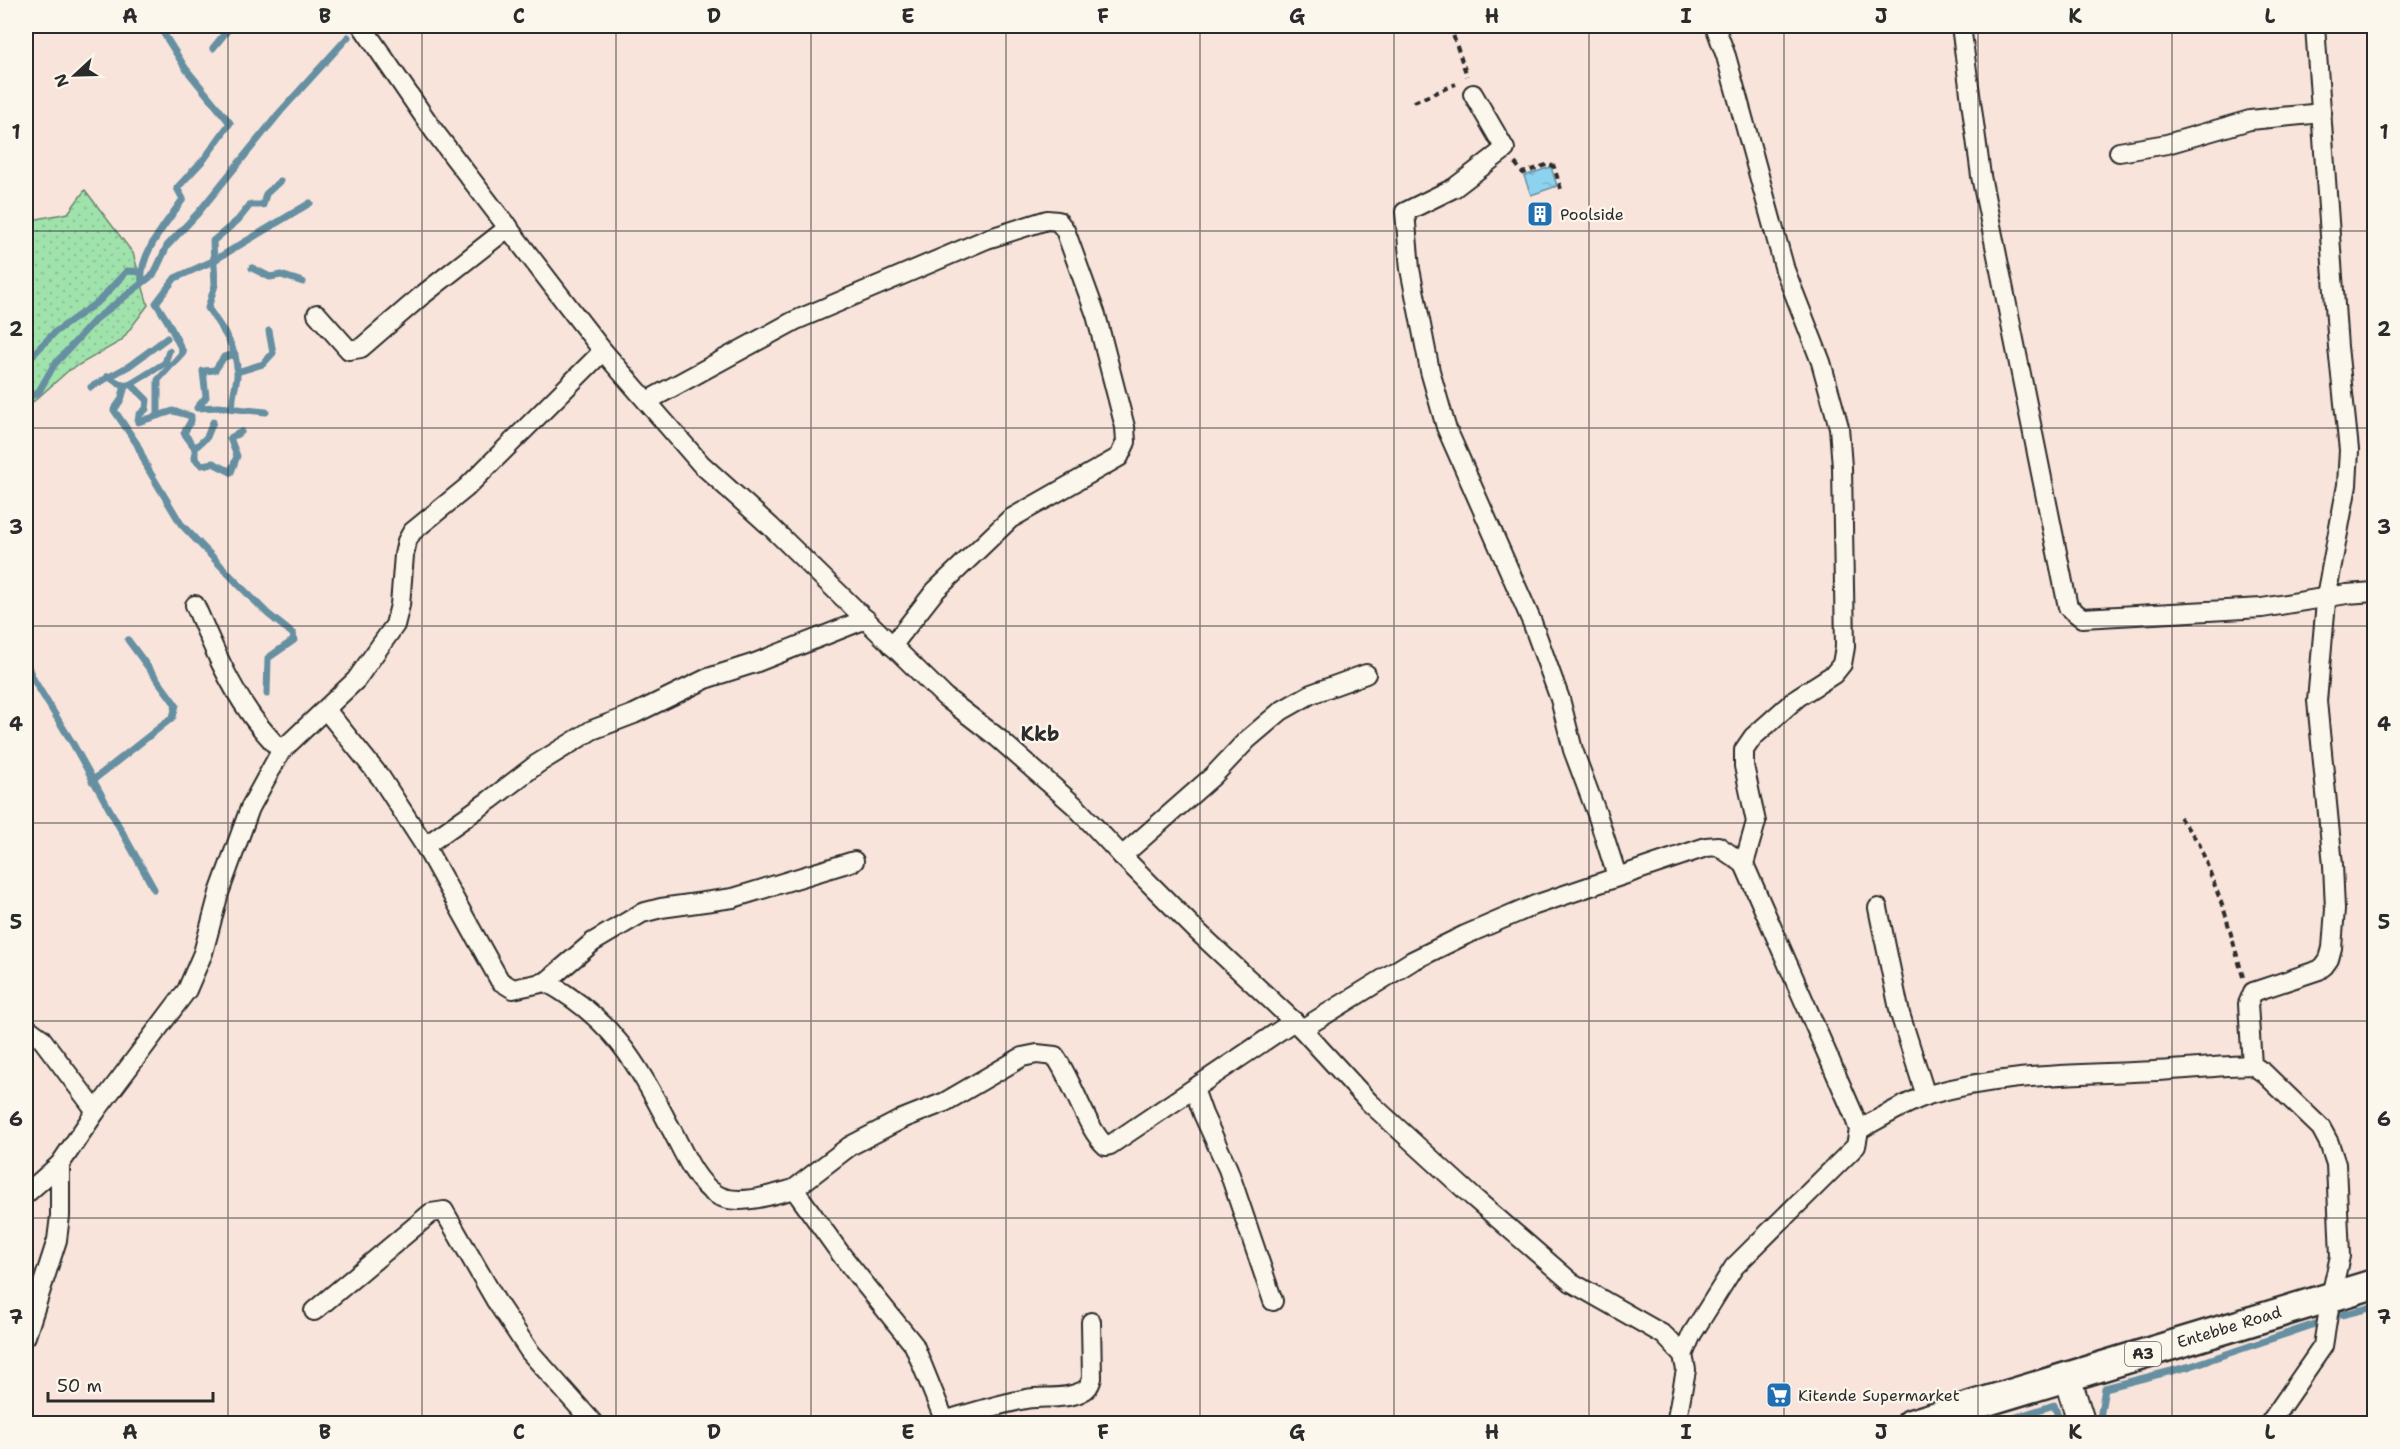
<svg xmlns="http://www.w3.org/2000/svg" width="2400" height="1449" font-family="'Shantell Sans',sans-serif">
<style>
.grass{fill:url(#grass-dots);stroke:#66866c;stroke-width:1.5}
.water{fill:url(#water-ripples);stroke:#6690a1;stroke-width:1.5}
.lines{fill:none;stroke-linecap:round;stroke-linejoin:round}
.stream{stroke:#6690a1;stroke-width:7}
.minor-casing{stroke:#2b2b2b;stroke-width:22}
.secondary-casing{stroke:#2b2b2b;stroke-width:30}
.primary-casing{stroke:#2b2b2b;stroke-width:33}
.path{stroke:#2b2b2b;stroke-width:4;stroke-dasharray:6 4.5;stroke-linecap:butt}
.minor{stroke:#fbf7ec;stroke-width:18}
.secondary{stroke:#fbf7ec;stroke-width:26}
.primary{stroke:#fbf7ec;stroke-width:28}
.grid{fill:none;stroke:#2b2b2b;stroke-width:1.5;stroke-opacity:0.55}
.labels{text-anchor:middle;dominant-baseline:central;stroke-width:4.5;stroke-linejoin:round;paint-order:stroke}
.shield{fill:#fbf7ec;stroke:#696865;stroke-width:1.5}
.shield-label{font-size:15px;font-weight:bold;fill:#2b2b2b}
.poi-label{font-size:16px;fill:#2b2b2b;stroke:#fbf7ec;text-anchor:start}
.street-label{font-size:16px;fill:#2b2b2b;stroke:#fbf7ec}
.quarter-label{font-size:20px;font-weight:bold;fill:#2b2b2b;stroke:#fbf7ec}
.neatline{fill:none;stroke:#2b2b2b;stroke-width:2}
.grid-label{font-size:20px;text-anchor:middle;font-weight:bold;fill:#2b2b2b}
</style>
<defs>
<pattern id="grass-dots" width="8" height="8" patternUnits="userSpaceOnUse" patternTransform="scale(1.5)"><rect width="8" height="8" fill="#a0e2ac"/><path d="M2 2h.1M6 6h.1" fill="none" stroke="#8ac294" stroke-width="1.8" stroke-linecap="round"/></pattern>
<pattern id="water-ripples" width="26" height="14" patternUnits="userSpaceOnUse" patternTransform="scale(1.5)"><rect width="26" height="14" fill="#8dd3ef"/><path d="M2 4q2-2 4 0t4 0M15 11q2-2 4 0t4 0" fill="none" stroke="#7ab5cd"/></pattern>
</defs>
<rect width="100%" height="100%" fill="#f9e4dc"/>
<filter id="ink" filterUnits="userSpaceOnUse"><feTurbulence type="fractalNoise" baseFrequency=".0167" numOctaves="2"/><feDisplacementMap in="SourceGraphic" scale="12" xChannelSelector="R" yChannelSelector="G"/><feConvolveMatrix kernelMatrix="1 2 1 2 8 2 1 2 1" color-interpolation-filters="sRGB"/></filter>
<g filter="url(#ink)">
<!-- grass -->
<polygon class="grass" points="85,190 133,253 148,305 121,341 68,371 34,401 26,405 26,221 68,213"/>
<!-- water -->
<polygon class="water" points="1551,167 1557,186 1531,195 1524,176"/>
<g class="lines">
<!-- stream -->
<g class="stream">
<polyline points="213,48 231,26"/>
<polyline points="252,268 270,277 281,275 303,282"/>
<path d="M 142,283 C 138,254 167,223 183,199 L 177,188 L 205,158 L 230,123 L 186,69 L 159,26"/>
<polyline points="235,354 224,357 215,370 203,371 206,397 197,408 219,407 266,412"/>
<polyline points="26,362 55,332 99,301 127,271 141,272"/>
<polyline points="237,372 263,364 273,353 269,331"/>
<path d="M 108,376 C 116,382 122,388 131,384 L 147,400 L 146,409 L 139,415 L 138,422 L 173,411 L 191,416 L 191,421 L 184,433 L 195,448 L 195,459 L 202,465 L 213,463 L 231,472 L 237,456 L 230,438 L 241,432"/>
<polyline points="131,384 165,363 169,351"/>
<polyline points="125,386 121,400 114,410 137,444 148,469 181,524 242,588 268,614 293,634 294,640 268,658 267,694"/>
<polyline points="91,387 129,366 167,338"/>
<polyline points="26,398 38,393 54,365 96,319 154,274 167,246 198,213 281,111 348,37"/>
<path d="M 233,409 C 231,397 236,388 237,376 C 239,349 222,329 208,308 L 215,285 L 213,241 L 238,220 L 250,205 L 263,205 L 266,194 L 280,181"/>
<polyline points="158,415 158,380 183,352 168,322 156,303 175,278 213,261 310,203"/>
<polyline points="195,448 207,437 213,422"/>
<polyline points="26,661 32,677 73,744 154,889"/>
<polyline points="92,781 173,717 176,705 128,640"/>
<polyline points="2341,1315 2374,1307"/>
<polyline points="1995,1424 2054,1405 2058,1416 2059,1424"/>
<polyline points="2099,1424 2105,1388 2191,1366 2324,1321"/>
</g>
<!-- minor casing -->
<g class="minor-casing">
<g id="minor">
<polyline points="362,26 434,131 578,319 603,351 701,464 771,527 945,697 998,738 1075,806 1122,856 1197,931 1302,1029 1369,1102 1473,1197 1571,1282 1664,1335 1683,1355 1686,1370 1676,1424"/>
<polyline points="1961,26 1981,176 2068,607 2082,618 2262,608 2347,594 2374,592"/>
<polyline points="1473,94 1505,149 1454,188 1405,212 1410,269 1430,371 1446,427 1532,622 1560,699 1573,750 1597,814 1617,876"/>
<polyline points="2119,152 2167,144 2250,120 2322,113"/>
<polyline points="317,314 349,350 361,348 420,297 509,227"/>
<polyline points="647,401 794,321 987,239 1047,220 1058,221 1065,230 1096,315 1125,427 1126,442 1119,457 1010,519 935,591 892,646"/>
<path d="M 195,605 C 211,642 226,679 249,712 C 258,726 271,739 281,751"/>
<path d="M 326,710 L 381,778 L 425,846 L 500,981 L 513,989 L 546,982 C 611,1018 636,1061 669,1125 C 681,1146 693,1179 714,1193 C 734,1208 772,1195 794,1189 L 843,1257 L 914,1345 L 946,1424"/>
<polyline points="425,846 490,800 537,764 592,730 634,714 708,678 755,663 866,619"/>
<polyline points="1122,856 1213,776 1247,740 1281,711 1311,694 1366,674"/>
<polyline points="1878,908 1900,1014 1926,1096"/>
<polyline points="546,982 593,942 642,913 661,908 733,898 854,861"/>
<polyline points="26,1027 41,1038 96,1111"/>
<polyline points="1302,1029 1412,961 1465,935 1535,905 1706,847 1718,846 1744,864"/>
<polyline points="1194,1089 1203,1114 1228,1169 1273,1301"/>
<path d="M 1859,1130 C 1880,1118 1905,1103 1928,1095 C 1995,1075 2064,1075 2133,1072 C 2173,1071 2212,1066 2252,1065"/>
<path d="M 794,1189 L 850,1146 L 902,1119 L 945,1102 L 1022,1057 L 1037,1054 L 1055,1056 C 1072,1079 1087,1130 1106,1146 L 1110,1145 L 1294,1021"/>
<polyline points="26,1194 60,1164"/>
<polyline points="314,1311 431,1213 444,1211 496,1301 530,1352 594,1424"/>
<polyline points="26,1336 57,1240 60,1216 60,1164 96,1111 187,990 203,953 219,893 250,808 281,751 356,680 395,625 400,605 404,555 407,541 412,532 466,488 603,351"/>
<polyline points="1683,1355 1692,1334 1734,1267 1856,1146 1859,1130 1853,1113 1744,864 1756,822 1744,766 1744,750 1753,737 1798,697 1834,674 1842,664 1845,647 1842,467 1839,427 1821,362 1785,270 1726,56 1715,26"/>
<path d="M 944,1421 C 971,1413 998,1404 1026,1399 C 1044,1396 1064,1400 1081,1392 C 1088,1389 1090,1385 1092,1378 L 1091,1322"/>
<polyline points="2269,1424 2323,1346 2331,1296 2340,1256 2336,1164 2329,1143 2321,1128 2264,1073 2252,1065 2248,1004 2253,992 2319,970 2324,966 2329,959 2332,948 2335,909 2333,865 2317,701 2327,591 2347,485 2349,450 2338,347 2315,26"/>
</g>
</g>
<!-- secondary casing -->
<g class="secondary-casing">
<polyline id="secondary" points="2067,1377 2080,1418 2080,1424"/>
</g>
<!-- primary casing -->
<g class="primary-casing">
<polyline id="primary" points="1911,1424 2374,1284"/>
</g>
<!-- path -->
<g class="path">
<polyline points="1450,26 1467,76"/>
<polyline points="1414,102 1456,84"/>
<polyline points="1515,163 1523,173 1549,164 1554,167 1561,189"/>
<polyline points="2179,817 2199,843 2225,913 2243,977"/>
</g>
<!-- minor -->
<use href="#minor" class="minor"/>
<!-- secondary -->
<use href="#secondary" class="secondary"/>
<!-- primary -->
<use href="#primary" class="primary"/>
</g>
</g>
<!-- grid -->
<path class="grid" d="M 228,26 L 228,1424M 422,26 L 422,1424M 616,26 L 616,1424M 811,26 L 811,1424M 1006,26 L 1006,1424M 1200,26 L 1200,1424M 1394,26 L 1394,1424M 1589,26 L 1589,1424M 1784,26 L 1784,1424M 1978,26 L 1978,1424M 2172,26 L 2172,1424M 26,231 L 2374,231M 26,428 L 2374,428M 26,626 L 2374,626M 26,823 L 2374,823M 26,1021 L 2374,1021M 26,1218 L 2374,1218"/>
<!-- icons -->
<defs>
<g id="building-square" transform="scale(1.35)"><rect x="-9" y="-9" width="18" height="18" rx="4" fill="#1f6fb2" stroke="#fbf7ec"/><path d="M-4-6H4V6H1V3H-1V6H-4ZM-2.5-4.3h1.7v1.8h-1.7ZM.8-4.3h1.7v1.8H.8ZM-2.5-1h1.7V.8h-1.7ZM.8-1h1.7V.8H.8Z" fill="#fff"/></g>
<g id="supermarket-square" transform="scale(1.35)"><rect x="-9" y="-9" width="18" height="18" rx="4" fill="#1f6fb2" stroke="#fbf7ec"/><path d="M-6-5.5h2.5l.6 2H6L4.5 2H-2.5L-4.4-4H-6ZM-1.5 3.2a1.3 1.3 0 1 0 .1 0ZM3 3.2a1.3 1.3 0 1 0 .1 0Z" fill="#fff"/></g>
</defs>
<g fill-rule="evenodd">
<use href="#building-square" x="1540" y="214"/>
<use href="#supermarket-square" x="1779" y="1395"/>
</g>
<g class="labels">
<!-- shield labels -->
<rect class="shield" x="2125" y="1342" width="36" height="24" rx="4.5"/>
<g class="shield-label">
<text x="2143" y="1354">A3</text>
</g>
<!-- poi labels -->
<g class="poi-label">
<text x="1560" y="214">Poolside</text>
<text x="1798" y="1395">Kitende Supermarket</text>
</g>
<!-- street labels -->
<g class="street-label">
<text transform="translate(2229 1327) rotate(-17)">Entebbe Road</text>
</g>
<!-- quarter labels -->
<g class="quarter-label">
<text x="1040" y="734">Kkb</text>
</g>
</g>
<!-- margin -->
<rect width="2400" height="1449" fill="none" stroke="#fbf7ec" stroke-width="66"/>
<!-- north arrow -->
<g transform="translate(75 75) rotate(248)" stroke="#fbf7ec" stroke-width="4.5" paint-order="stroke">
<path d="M0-4.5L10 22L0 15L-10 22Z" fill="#2b2b2b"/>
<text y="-9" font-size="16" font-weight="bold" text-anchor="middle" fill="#2b2b2b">N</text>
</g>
<!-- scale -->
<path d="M48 1392v9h165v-9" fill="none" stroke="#2b2b2b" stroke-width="3"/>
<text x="57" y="1392" font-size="18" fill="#2b2b2b" stroke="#fbf7ec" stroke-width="4.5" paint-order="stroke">50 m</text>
<rect x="33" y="33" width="2334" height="1383" class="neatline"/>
<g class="grid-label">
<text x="130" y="23">A</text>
<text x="325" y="23">B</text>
<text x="519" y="23">C</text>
<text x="714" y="23">D</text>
<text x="908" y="23">E</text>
<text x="1103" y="23">F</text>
<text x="1297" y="23">G</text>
<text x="1492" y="23">H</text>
<text x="1686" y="23">I</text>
<text x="1881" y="23">J</text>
<text x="2075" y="23">K</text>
<text x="2270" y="23">L</text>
<text x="16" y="139">1</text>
<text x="2384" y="139">1</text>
<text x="16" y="336">2</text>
<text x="2384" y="336">2</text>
<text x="16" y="534">3</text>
<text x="2384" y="534">3</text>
<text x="16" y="731">4</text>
<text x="2384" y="731">4</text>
<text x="16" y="929">5</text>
<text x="2384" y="929">5</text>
<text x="16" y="1126">6</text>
<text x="2384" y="1126">6</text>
<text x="16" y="1324">7</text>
<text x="2384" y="1324">7</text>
<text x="130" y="1439">A</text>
<text x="325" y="1439">B</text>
<text x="519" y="1439">C</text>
<text x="714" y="1439">D</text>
<text x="908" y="1439">E</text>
<text x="1103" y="1439">F</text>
<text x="1297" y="1439">G</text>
<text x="1492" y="1439">H</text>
<text x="1686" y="1439">I</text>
<text x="1881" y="1439">J</text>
<text x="2075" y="1439">K</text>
<text x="2270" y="1439">L</text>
</g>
</svg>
